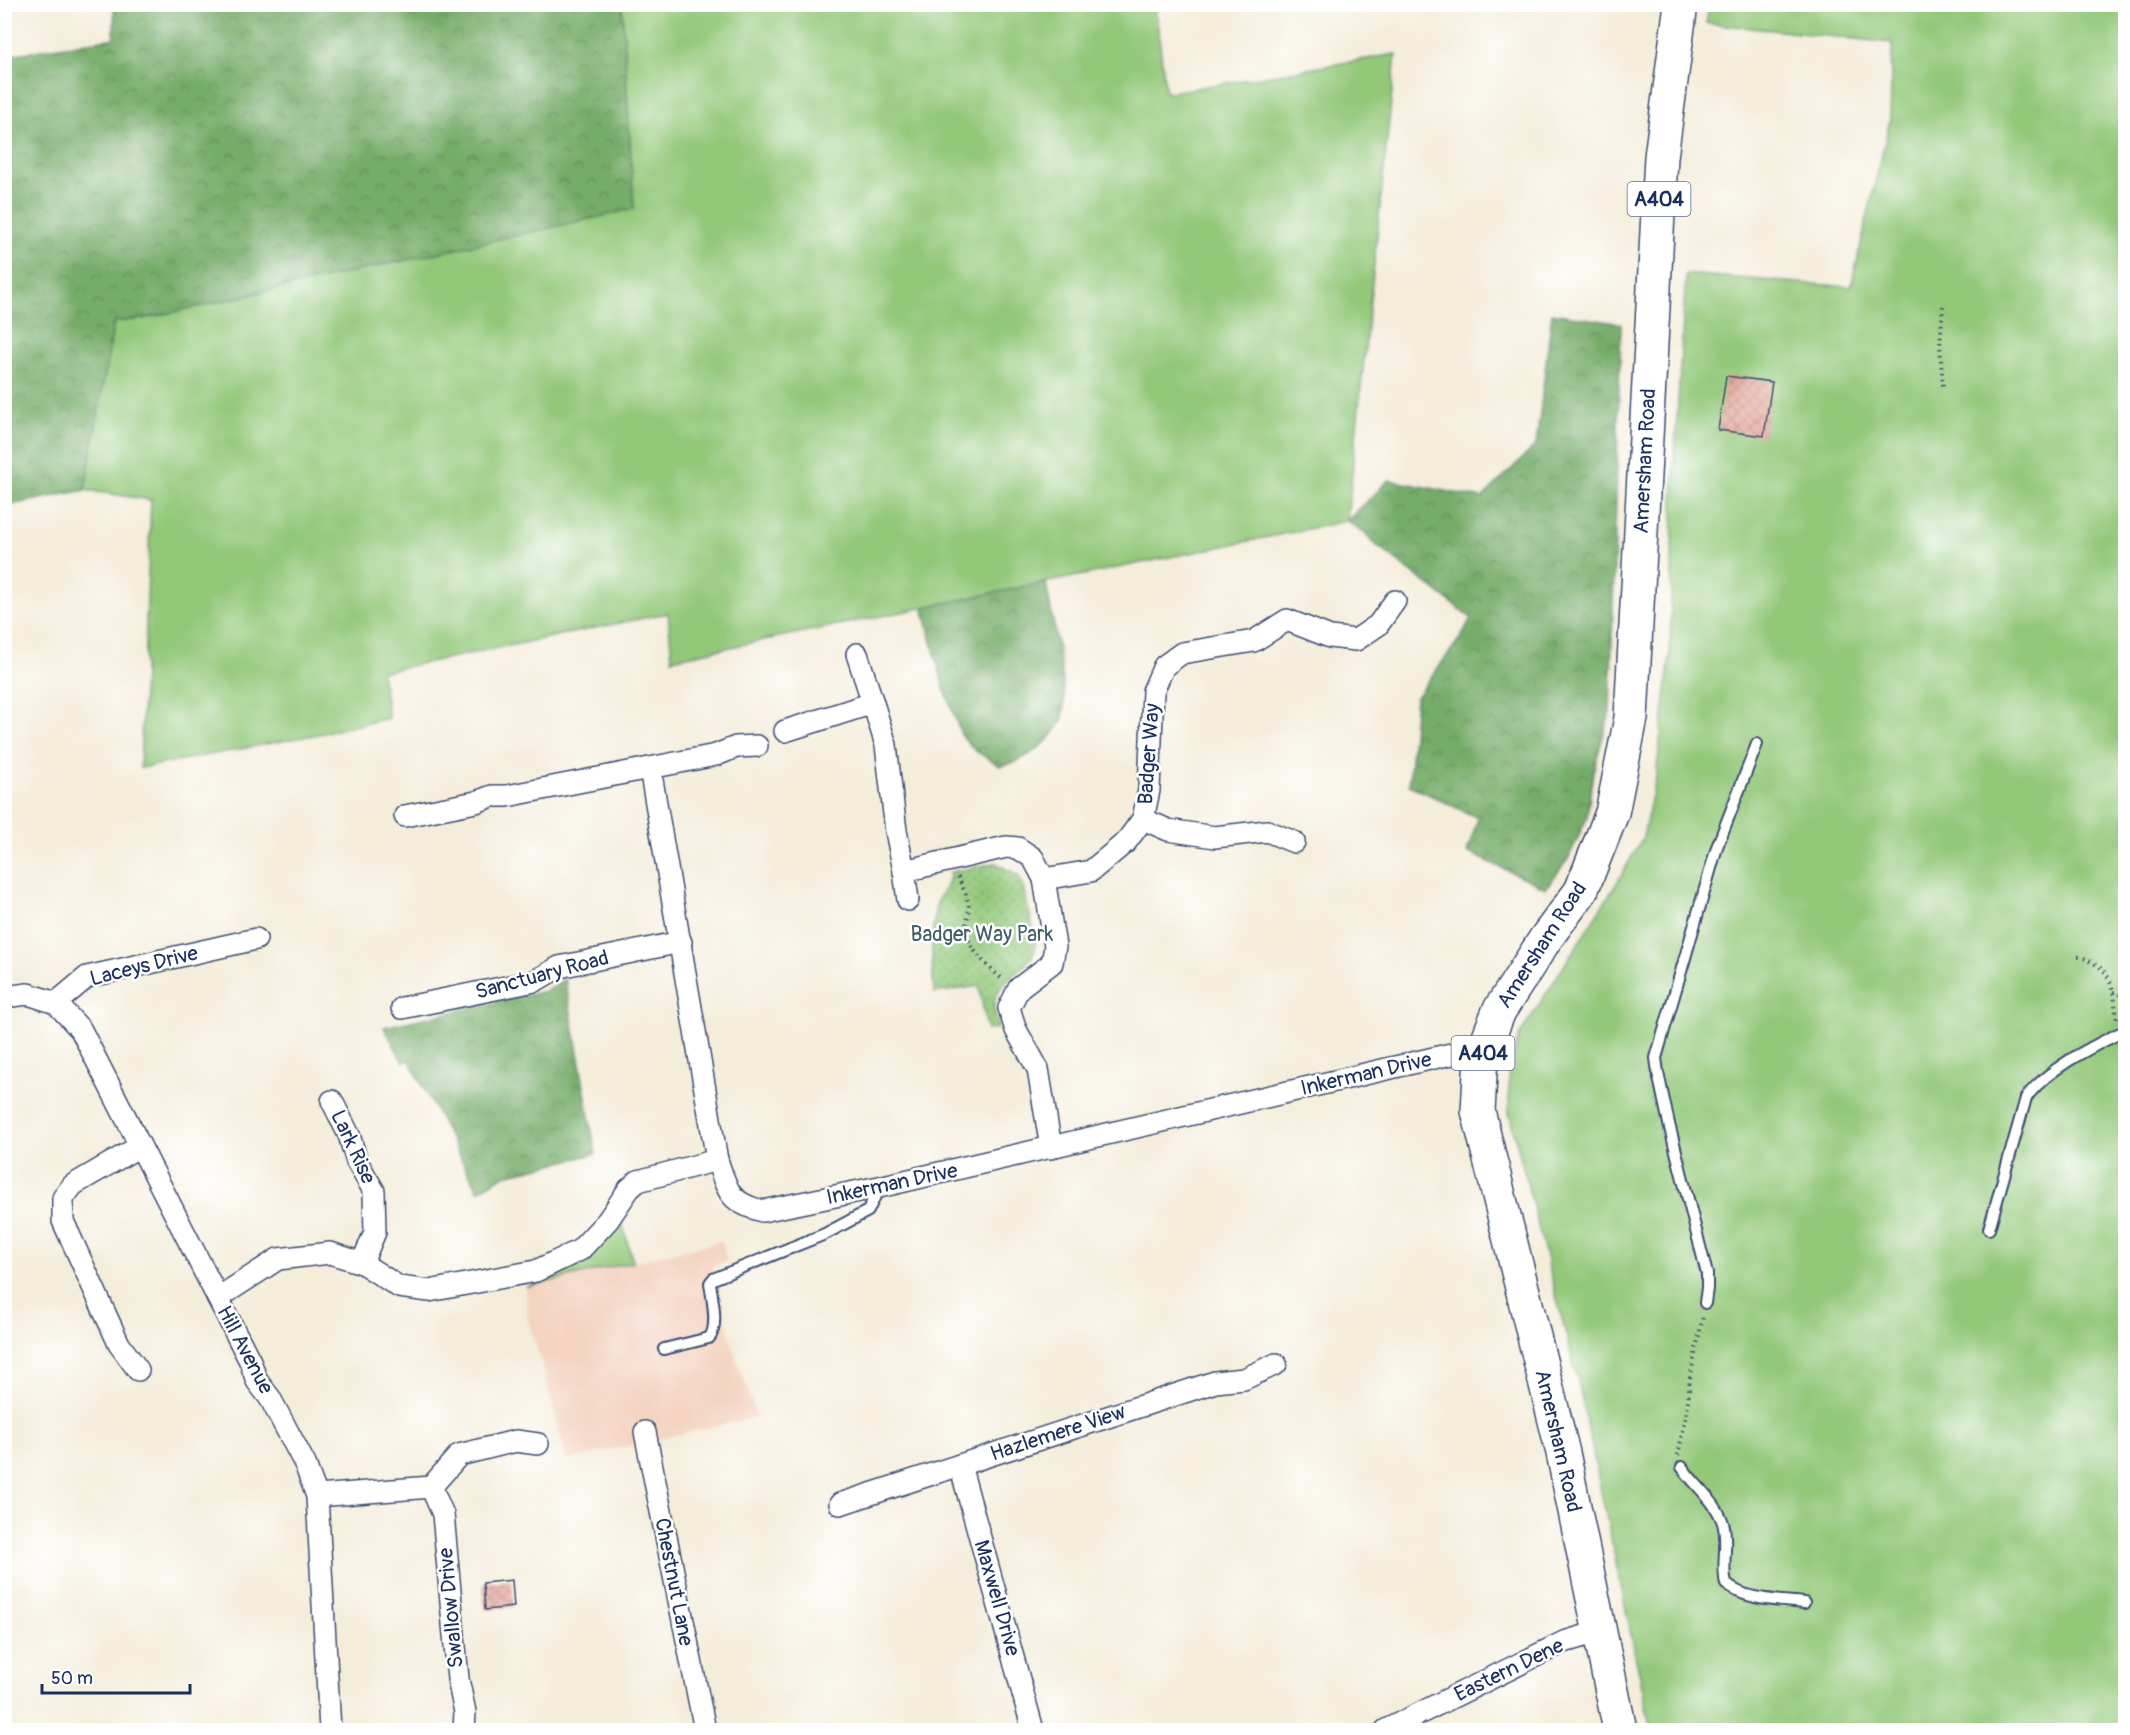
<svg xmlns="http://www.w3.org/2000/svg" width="2130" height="1735" font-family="Pangolin,sans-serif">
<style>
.built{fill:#f4d3c1}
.grass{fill:#93c879;stroke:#577c6c;stroke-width:1.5}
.forest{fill:url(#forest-crowns);stroke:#486e64;stroke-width:1.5}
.park{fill:url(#park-dots);stroke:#577c6c;stroke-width:1.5}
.building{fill:url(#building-cross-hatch)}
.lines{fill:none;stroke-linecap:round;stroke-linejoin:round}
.service-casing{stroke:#3c4c71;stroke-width:14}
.minor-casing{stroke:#3c4c71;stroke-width:24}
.primary-casing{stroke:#3c4c71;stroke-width:36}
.path{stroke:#3c4c71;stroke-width:4;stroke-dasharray:1.5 4.5;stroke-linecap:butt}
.service{stroke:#fff;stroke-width:10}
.minor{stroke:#fff;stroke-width:21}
.primary{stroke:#fff;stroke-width:33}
.labels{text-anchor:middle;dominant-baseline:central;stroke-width:5;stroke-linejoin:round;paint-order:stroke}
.shield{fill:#fff;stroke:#5f6d8e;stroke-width:1.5}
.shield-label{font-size:20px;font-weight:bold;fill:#1b2f5e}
.street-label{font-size:21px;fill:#1b2f5e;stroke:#fff}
.park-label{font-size:21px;fill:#3f5d66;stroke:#fff}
</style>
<defs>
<pattern id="forest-crowns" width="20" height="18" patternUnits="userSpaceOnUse" patternTransform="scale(1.5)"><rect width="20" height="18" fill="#76ac69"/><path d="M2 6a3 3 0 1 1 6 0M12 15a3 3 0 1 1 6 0" fill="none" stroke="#608c5a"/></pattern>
<pattern id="park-dots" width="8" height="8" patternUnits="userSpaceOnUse" patternTransform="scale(1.5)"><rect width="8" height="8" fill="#93c879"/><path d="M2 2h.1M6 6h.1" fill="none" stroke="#77a366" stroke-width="1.8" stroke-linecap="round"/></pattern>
<pattern id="building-cross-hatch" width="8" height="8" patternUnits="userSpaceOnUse" patternTransform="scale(1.5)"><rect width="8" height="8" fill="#e39f91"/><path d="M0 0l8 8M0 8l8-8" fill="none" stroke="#b7827a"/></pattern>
</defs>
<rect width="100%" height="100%" fill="#fff"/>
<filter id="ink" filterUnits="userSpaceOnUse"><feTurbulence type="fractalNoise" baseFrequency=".0167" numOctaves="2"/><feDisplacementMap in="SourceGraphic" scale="12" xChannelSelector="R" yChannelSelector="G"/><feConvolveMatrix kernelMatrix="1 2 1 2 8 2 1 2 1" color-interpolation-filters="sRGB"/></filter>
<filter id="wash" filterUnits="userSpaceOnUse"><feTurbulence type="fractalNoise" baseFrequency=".008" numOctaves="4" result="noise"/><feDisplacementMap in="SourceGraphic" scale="24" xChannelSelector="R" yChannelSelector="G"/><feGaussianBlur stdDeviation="1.35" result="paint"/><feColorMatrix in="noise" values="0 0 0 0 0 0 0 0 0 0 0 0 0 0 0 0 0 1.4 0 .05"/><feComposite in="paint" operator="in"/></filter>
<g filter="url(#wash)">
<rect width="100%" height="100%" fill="#f4edda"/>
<!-- built -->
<polygon class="built" points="722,1241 727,1261 712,1267 734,1351 757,1417 566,1460 541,1361 528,1321 526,1287"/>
<!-- grass -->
<g class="grass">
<polygon points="622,5 1155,5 1166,93 1396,54 1347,521 672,659 668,613 381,672 389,718 314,735 140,768 151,500 85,490 113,322 142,319 633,209"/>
<polygon points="1709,5 2125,5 2125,1730 1651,1730 1578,1381 1509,1113 1509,1073 1519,1036 1615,886 1643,837 1656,777 1670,654 1674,464 1686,274 1851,287 1890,120 1892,43 1706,23"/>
<polygon points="621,1219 633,1262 526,1287 573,1267 603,1241"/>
</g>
<!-- forest -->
<g class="forest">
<polygon points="114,5 622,5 634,209 142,319 114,322 85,490 5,506 5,56 114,38"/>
<polygon points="1552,313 1621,324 1610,712 1593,772 1587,818 1568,859 1546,888 1467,852 1478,818 1409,785 1416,697 1461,637 1471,618 1371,541 1365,533 1347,521 1389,480 1482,498 1536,445"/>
<path d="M 1046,582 C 1050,611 1071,697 1062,720 C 1052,743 1023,762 1000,766 L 974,750 L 961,734 L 943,685 L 923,607 Z"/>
<polygon points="565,979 596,1154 505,1175 478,1191 409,1060 403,1062 384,1027 546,991"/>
</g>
<!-- park -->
<path class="park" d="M 995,863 L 1018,875 L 1022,883 C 1025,898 1036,932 1035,946 C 1035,969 997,975 994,1005 C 994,1012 997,1021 998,1028 L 987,1030 L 979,986 L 934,993 C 932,964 930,936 936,907 C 938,893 951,886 950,872 Z"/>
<g id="blocks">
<!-- building -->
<g class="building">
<polygon points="1726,376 1772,382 1764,436 1718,430"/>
<polygon points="512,1580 514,1607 485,1610 483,1583"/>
</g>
</g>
</g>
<g filter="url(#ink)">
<use href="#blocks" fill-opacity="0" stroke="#3c4c71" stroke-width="1.5"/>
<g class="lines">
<!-- service casing -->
<g class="service-casing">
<g id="service">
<path d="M 1989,1229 L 2026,1098 C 2046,1070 2089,1048 2120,1033"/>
<polyline points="1705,1303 1707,1288 1707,1274 1669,1124 1658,1073 1656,1058 1717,847 1757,744"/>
<path d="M 664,1349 L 709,1338 C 719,1328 712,1297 710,1283 L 713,1279 L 825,1234 L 868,1211 L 879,1188"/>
<path d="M 1682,1467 C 1695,1486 1716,1501 1723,1523 C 1729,1543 1721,1564 1726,1584 C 1746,1601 1779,1600 1804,1603"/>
</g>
</g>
<!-- minor casing -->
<g class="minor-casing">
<g id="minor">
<polyline points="857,654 873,703"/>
<polyline points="785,731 873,703 886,745 896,831 904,871 1006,847 1018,848 1033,858 1044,879 1055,946 1052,963 1019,988 1009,1008 1016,1030 1038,1069 1051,1148"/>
<path d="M 650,768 L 717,1160 C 728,1191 728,1202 762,1211 L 879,1187 L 1451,1054 L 1481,1057"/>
<polyline points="405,816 476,802 492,796 507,796 716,755 736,747 757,746"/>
<polyline points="1143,819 1168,830 1215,837 1267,831 1294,842"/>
<polyline points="904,871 908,900"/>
<polyline points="1044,879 1091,871 1126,842 1143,819 1149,790 1153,691 1164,666 1182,653 1254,641 1287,620 1330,637 1356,640 1378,625 1395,601"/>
<polyline points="4,997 28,994 56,1003 87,977 256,939"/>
<polyline points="56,1003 81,1030 250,1361 257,1381 270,1398 305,1464 317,1496 330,1730"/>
<polyline points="402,1008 535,981 559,967 681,942"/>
<polyline points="332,1101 349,1135 357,1162 374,1191 375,1232 362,1263"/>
<polyline points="218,1298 278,1259 330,1253 362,1263 399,1287 429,1291 536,1271 580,1250 608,1220 629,1189 638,1181 717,1160"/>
<polyline points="138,1370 119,1344 63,1221 63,1198 73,1185 140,1146"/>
<polyline points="645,1432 705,1730"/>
<polyline points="960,1465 1033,1730"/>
<polyline points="431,1487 443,1514 458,1679 465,1712 464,1730"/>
<polyline points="317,1496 431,1487 459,1455 516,1441 538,1444"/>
<polyline points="840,1504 1215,1382 1244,1379 1276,1364"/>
<polyline points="1386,1730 1564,1642 1601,1631"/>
</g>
</g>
<!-- primary casing -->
<g class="primary-casing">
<polyline id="primary" points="1620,1730 1563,1453 1478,1111 1481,1057 1499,1011 1546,938 1581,891 1612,813 1631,718 1661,157 1681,4"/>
</g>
<!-- path -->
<g class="path">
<polyline points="1943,306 1940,345 1943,387"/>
<path d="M 958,877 C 962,886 968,897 969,908 C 969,915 965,924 966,931 C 969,951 989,967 1003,980"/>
<path d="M 2078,957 C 2085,957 2089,961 2095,964 C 2115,975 2114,1000 2117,1020"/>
<polyline points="2113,992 2126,996"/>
<polyline points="1678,1455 1687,1411 1690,1378 1703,1316"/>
</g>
<!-- service -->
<use href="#service" class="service"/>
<!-- minor -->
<use href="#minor" class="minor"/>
<!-- primary -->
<use href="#primary" class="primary"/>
</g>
</g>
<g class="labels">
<!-- shield labels -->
<g class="shield">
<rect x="1627.5" y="182" width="63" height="34" rx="4.5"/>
<rect x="1451.5" y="1036" width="63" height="34" rx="4.5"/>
</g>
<g class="shield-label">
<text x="1659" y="199">A404</text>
<text x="1483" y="1053">A404</text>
</g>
<!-- street labels -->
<g class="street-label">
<text transform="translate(1645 461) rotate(-87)">Amersham Road</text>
<text transform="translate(1149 754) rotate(-86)">Badger Way</text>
<text transform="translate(1542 945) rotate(-57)">Amersham Road</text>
<text transform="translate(144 966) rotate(-14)">Laceys Drive</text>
<text transform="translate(542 975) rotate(-15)">Sanctuary Road</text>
<text transform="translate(1366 1074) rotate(-13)">Inkerman Drive</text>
<text transform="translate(353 1147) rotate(65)">Lark Rise</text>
<text transform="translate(892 1184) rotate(-12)">Inkerman Drive</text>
<text transform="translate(245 1350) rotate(62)">Hill Avenue</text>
<text transform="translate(1058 1433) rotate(-18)">Hazlemere View</text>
<text transform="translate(1558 1441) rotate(77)">Amersham Road</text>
<text transform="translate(674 1582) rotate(79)">Chestnut Lane</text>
<text transform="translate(997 1598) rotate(74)">Maxwell Drive</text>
<text transform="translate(451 1608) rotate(-95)">Swallow Drive</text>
<text transform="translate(1509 1670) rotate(-26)">Eastern Dene</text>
</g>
<!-- park labels -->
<g class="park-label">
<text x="982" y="934">Badger Way Park</text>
</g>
</g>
<!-- margin -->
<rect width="2130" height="1735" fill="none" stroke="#fff" stroke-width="24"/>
<!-- scale -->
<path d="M42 1684v9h148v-9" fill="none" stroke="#1b2f5e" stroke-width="3"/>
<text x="51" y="1684" font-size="18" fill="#1b2f5e" stroke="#ffffff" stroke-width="4.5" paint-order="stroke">50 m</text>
</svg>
